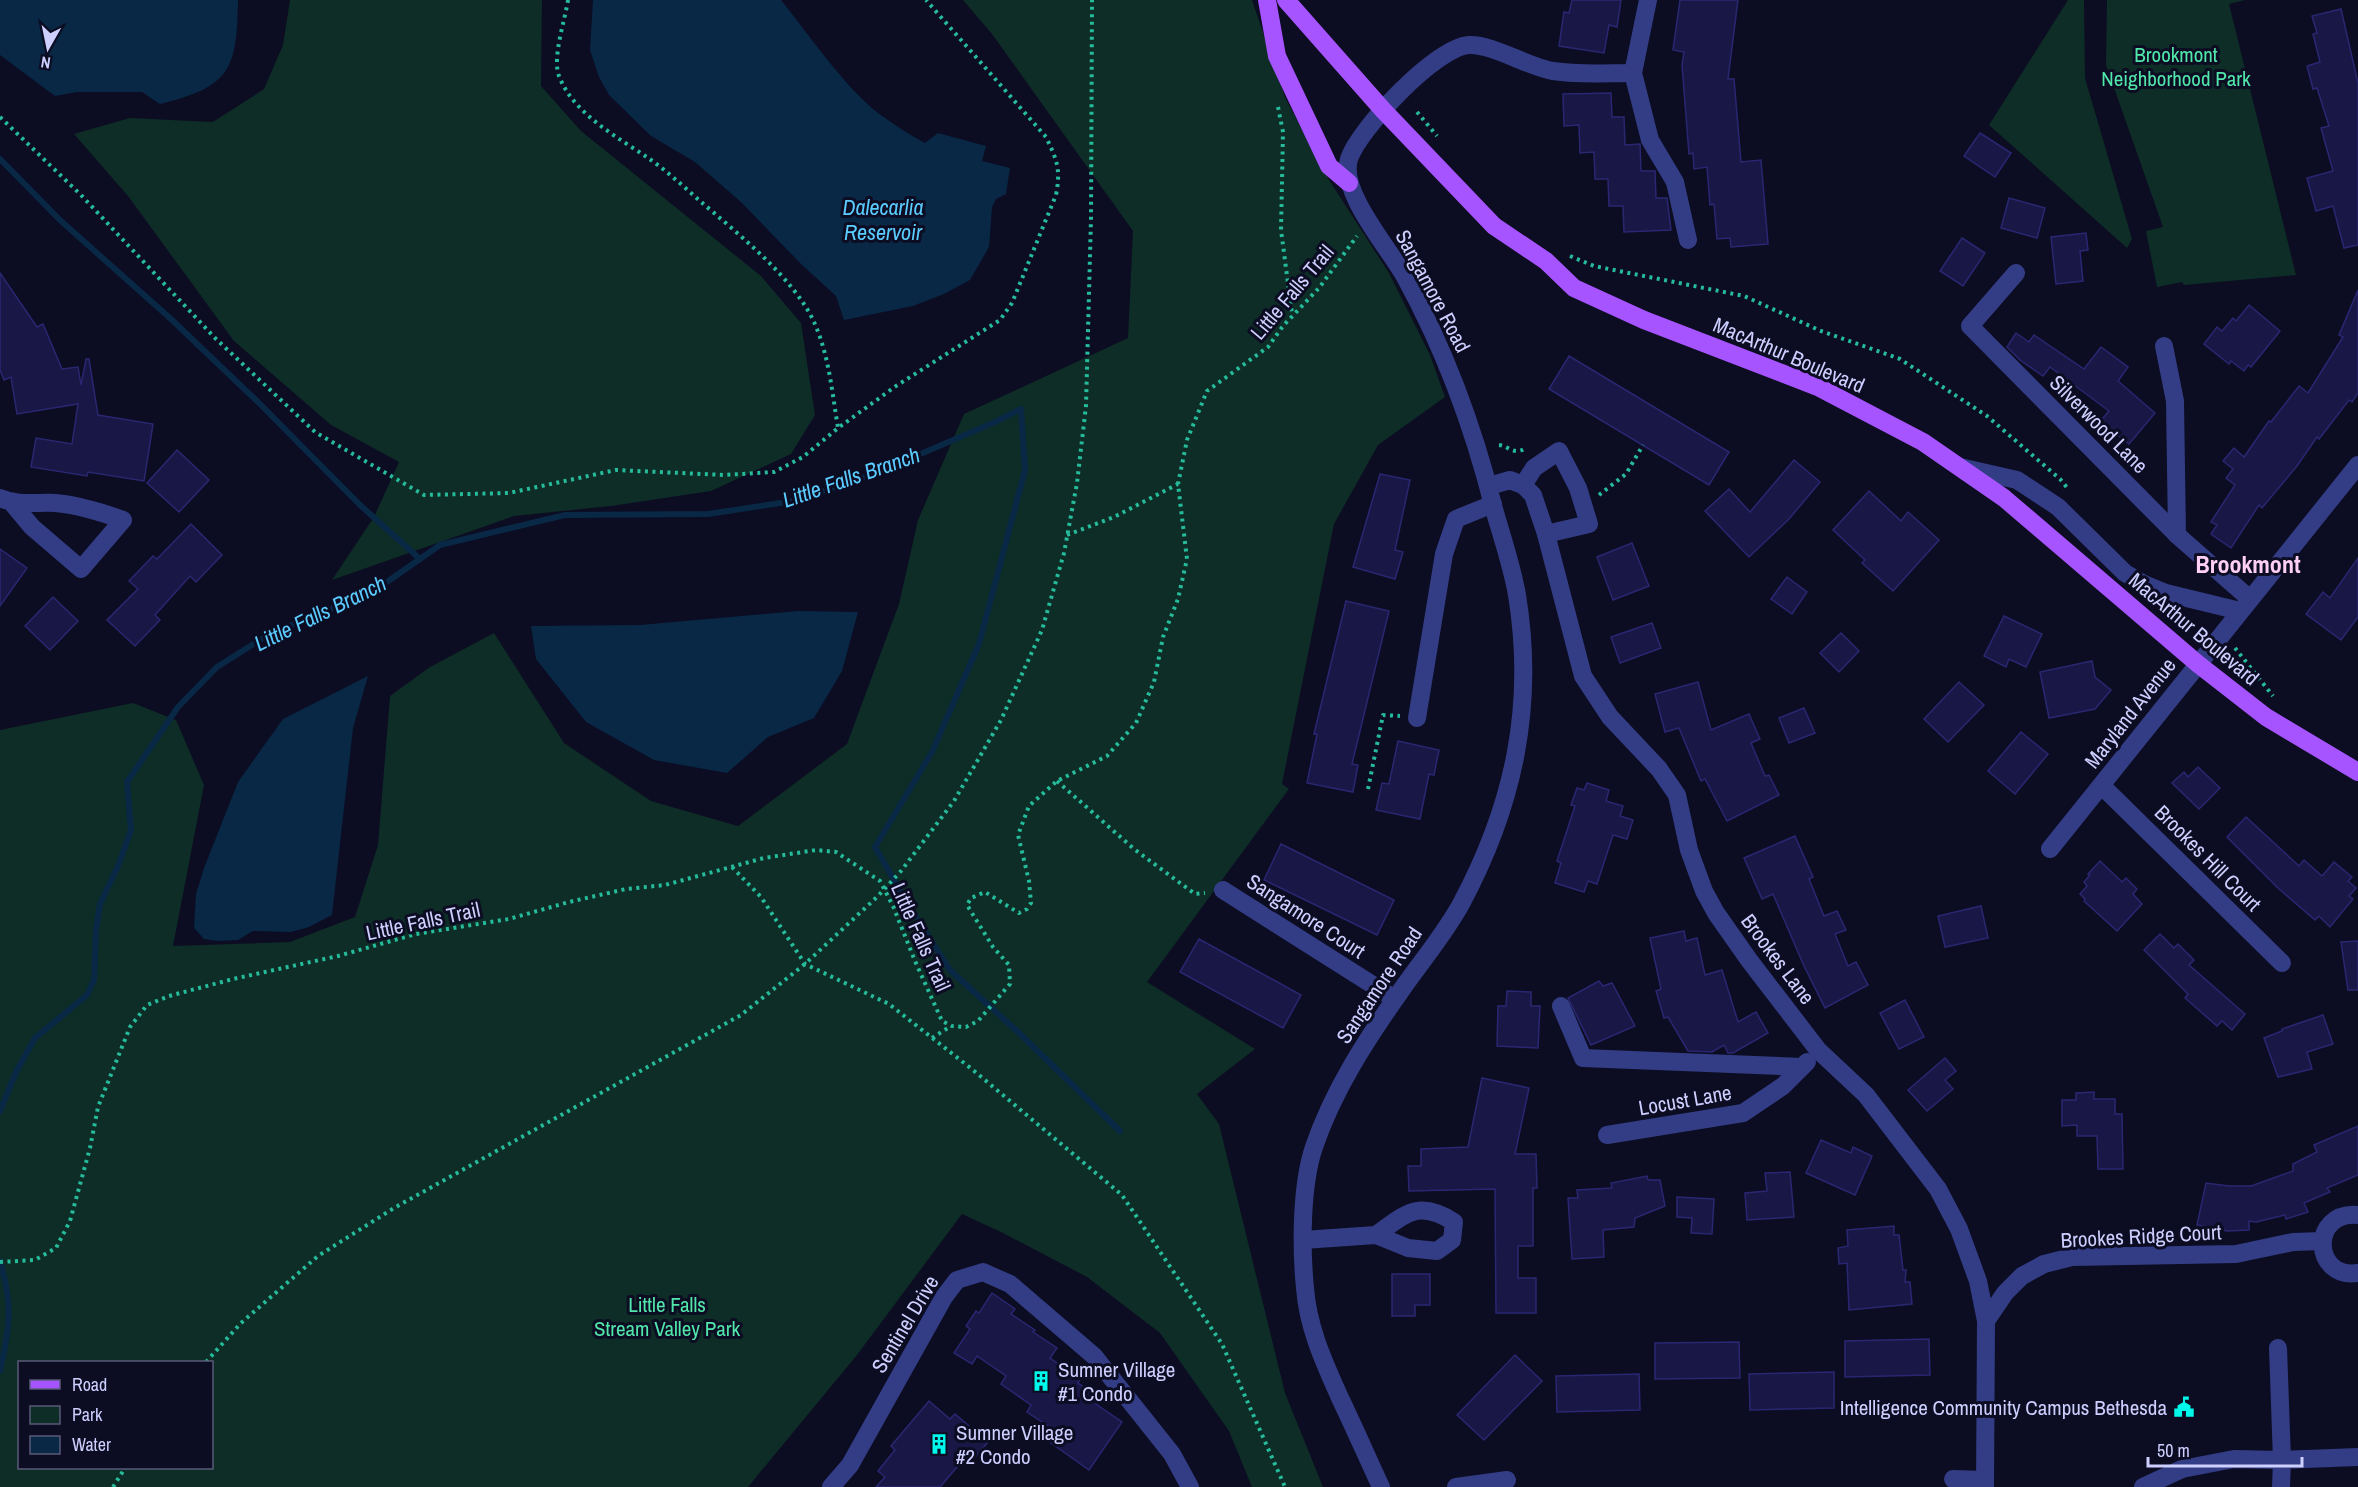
<svg xmlns="http://www.w3.org/2000/svg" width="2358" height="1487" font-family="'Archivo Narrow',sans-serif">
<style>
.green{fill:#0e2d27;fill-rule:evenodd}
.water{fill:#082846}
.lines{fill:none;stroke-linecap:round;stroke-linejoin:round}
.stream{stroke:#082846;stroke-width:6}
.building{fill:#191745;stroke:#2a2772;stroke-width:1.5}
.path{stroke:#25bb9b;stroke-width:4;stroke-dasharray:3 4.5;stroke-linecap:butt}
.minor{stroke:#333d85;stroke-width:18}
.major{stroke:#a554ff;stroke-width:18}
.labels{text-anchor:middle;dominant-baseline:central;stroke-width:6;stroke-linejoin:round;paint-order:stroke}
.park-label{font-size:21px;fill:#51e7ab;stroke:#0c0c22}
.street-label{font-size:21px;fill:#cdcfff;stroke:#0c0c22}
.poi-label{font-size:21px;fill:#cdcfff;stroke:#0c0c22;text-anchor:start}
.water-label{font-size:22px;font-style:italic;fill:#5bccff;stroke:#0c0c22}
.quarter-label{font-size:24px;font-weight:bold;fill:#ffcff5;stroke:#0c0c22}
</style>
<rect width="100%" height="100%" fill="#0c0c22"/>
<!-- green -->
<g class="green">
<polygon points="290,0 542,0 541,86 581,131 761,276 801,323 815,415 791,454 711,491 611,506 514,516 332,580 374,517 399,462 331,425 234,341 128,196 74,134 130,118 213,122 264,89 283,45"/>
<path d="M 963,0 L 1252,0 L 1285,97 L 1324,172 L 1389,273 L 1430,355 L 1445,397 L 1378,445 L 1334,524 L 1282,784 L 1289,789 L 1147,982 L 1255,1049 L 1197,1094 L 1219,1124 L 1285,1393 L 1323,1487 L 1252,1487 L 1229,1431 L 1160,1333 L 1087,1277 L 1001,1232 L 962,1214 L 857,1355 L 748,1487 L 0,1487 L 0,730 L 133,703 L 176,720 L 204,785 L 173,946 L 290,942 L 355,917 L 378,845 L 390,696 L 430,667 L 494,633 L 564,743 L 651,801 L 738,826 L 847,744 L 899,604 L 918,520 L 964,414 L 1128,338 L 1133,231 L 992,34 ZM 20,1362 L 212,1362 L 212,1468 L 20,1468 Z"/>
<polygon points="2068,0 2084,0 2085,78 2132,239 2127,248 1989,125"/>
<polygon points="2107,0 2245,0 2229,4 2296,275 2184,285 2182,282 2157,287 2146,231 2163,227 2106,65"/>
</g>
<!-- water -->
<g class="water">
<path d="M 0,0 L 238,0 C 237,70 230,87 160,104 L 142,92 L 77,92 L 55,96 L 0,55 Z"/>
<path d="M 593,0 L 781,0 C 809,35 844,86 878,113 C 893,124 908,134 925,143 L 938,133 L 986,146 L 982,161 L 1010,168 L 1006,194 L 996,199 L 992,207 L 989,247 L 970,280 L 944,294 L 913,306 L 844,320 L 836,296 L 801,264 L 742,203 L 695,162 L 651,136 L 609,95 L 599,77 L 590,50 Z"/>
<polygon points="798,611 858,612 842,671 814,718 768,737 727,773 654,760 586,722 536,659 531,626 640,625"/>
<polygon points="368,676 353,728 332,915 309,927 291,932 253,931 238,940 217,941 204,939 194,928 196,894 204,868 238,782 283,719"/>
</g>
<g class="lines">
<!-- stream -->
<g class="stream">
<polyline points="0,159 61,221 171,319 258,402 360,505 420,559"/>
<polyline points="0,1111 16,1072 35,1038 87,995 94,980 96,930 100,904 118,866 131,830 127,782 178,707 217,667 268,635 374,591 440,545 565,515 708,514 794,501 874,474 995,422 1021,409 1025,470 979,644 932,752 875,847 905,899 950,970 1018,1032 1120,1131"/>
<path d="M 0,1261 C 13,1305 10,1327 0,1371"/>
</g>
</g>
<!-- building -->
<g class="building">
<polygon points="1572,0 1621,0 1617,27 1609,25 1604,53 1559,46 1564,12 1569,13"/>
<polygon points="1680,0 1738,0 1728,79 1734,79 1741,162 1761,160 1768,244 1731,247 1730,238 1717,239 1714,204 1710,205 1707,167 1694,169 1693,153 1689,154 1682,65 1684,52 1673,50"/>
<polygon points="2341,9 2358,83 2358,245 2344,248 2333,206 2316,211 2307,178 2333,171 2321,128 2329,126 2317,88 2313,89 2307,66 2320,62 2313,34 2317,33 2312,16"/>
<polygon points="1611,93 1612,117 1624,117 1625,145 1640,144 1641,171 1655,171 1656,198 1667,198 1671,230 1624,232 1623,206 1609,206 1608,179 1595,179 1594,152 1580,153 1579,125 1564,126 1563,94"/>
<polygon points="1980,133 2011,153 1995,177 1964,156"/>
<polygon points="2009,198 2045,208 2037,238 2001,228"/>
<polygon points="2086,233 2088,250 2080,251 2083,281 2056,284 2051,237"/>
<polygon points="1962,238 1985,253 1963,286 1940,271"/>
<polygon points="0,273 37,327 43,324 62,369 78,367 81,385 86,359 89,359 98,415 153,424 144,481 88,472 87,476 31,467 36,438 72,444 78,404 17,414 11,377 4,380 0,370"/>
<polygon points="2358,290 2358,393 2352,402 2349,400 2319,439 2317,437 2297,466 2262,508 2259,505 2231,548 2211,534 2217,525 2211,522 2235,485 2226,478 2233,469 2223,461 2234,448 2244,457 2269,421 2271,422 2299,386 2308,393 2343,337 2339,335"/>
<polygon points="2249,305 2280,331 2251,367 2248,365 2244,371 2231,361 2229,364 2204,344 2217,327 2222,331 2233,318 2236,321"/>
<polygon points="2016,333 2029,342 2034,335 2084,369 2101,347 2128,367 2118,381 2155,413 2129,444 2116,434 2113,438 2097,425 2109,411 2050,367 2043,376 2020,360 2007,347"/>
<polygon points="1569,356 1729,452 1709,485 1549,389"/>
<polygon points="177,450 209,480 179,512 147,483"/>
<polygon points="1794,460 1820,482 1789,519 1749,557 1705,511 1729,489 1750,512"/>
<polygon points="1380,474 1410,480 1395,550 1403,552 1395,579 1353,567"/>
<polygon points="1869,491 1901,521 1908,512 1939,540 1893,591 1862,563 1865,560 1833,530"/>
<polygon points="191,524 222,555 196,582 190,576 155,615 160,620 135,646 107,620 138,589 129,581 153,556 157,559"/>
<polygon points="1632,543 1649,586 1613,600 1597,557"/>
<polygon points="0,549 27,568 0,606"/>
<polygon points="2358,558 2358,617 2341,640 2306,614 2323,592 2330,598"/>
<polygon points="1787,577 1807,592 1792,614 1771,599"/>
<polygon points="53,597 78,621 50,650 25,626"/>
<polygon points="1346,601 1389,611 1352,764 1358,765 1353,792 1307,783 1317,734 1314,734"/>
<polygon points="2004,616 2042,634 2026,667 2009,659 2006,667 1984,656"/>
<polygon points="1652,623 1661,648 1620,663 1611,637"/>
<polygon points="1841,633 1859,651 1839,672 1820,653"/>
<polygon points="2092,661 2095,677 2111,690 2095,709 2049,718 2040,672"/>
<polygon points="1698,682 1711,730 1749,714 1760,739 1751,743 1765,776 1769,775 1779,795 1727,821 1705,779 1701,781 1679,728 1665,732 1655,694"/>
<polygon points="1959,682 1984,705 1948,742 1924,719"/>
<polygon points="1804,708 1815,733 1789,743 1779,718"/>
<polygon points="2021,732 2048,754 2015,794 1988,771"/>
<polygon points="1398,741 1439,750 1434,775 1429,774 1420,819 1376,810 1382,783 1389,784"/>
<polygon points="2198,767 2220,788 2199,809 2172,783 2184,772 2188,777"/>
<polygon points="1587,783 1609,790 1606,801 1623,806 1620,816 1633,820 1627,839 1613,835 1597,884 1588,881 1584,892 1555,883 1561,863 1557,861 1575,806 1571,805 1577,788 1584,790"/>
<polygon points="2246,817 2299,866 2304,860 2322,876 2334,862 2352,877 2348,881 2356,888 2349,896 2353,899 2330,927 2319,916 2315,920 2279,889 2227,837"/>
<polygon points="1795,836 1813,877 1809,879 1824,916 1837,911 1846,930 1835,934 1848,966 1856,962 1868,985 1825,1008 1804,966 1773,894 1762,899 1744,858"/>
<polygon points="1281,844 1394,900 1377,935 1264,880"/>
<polygon points="2100,861 2122,882 2126,878 2137,889 2133,894 2142,904 2117,931 2084,901 2085,899 2080,894 2087,886 2084,882 2090,875 2088,874"/>
<polygon points="1981,906 1988,938 1945,947 1938,916"/>
<polygon points="1684,931 1686,941 1697,938 1705,975 1722,970 1738,1022 1756,1012 1768,1033 1733,1053 1728,1053 1724,1045 1712,1052 1688,1051 1668,1017 1664,1018 1656,991 1661,989 1650,938"/>
<polygon points="2160,934 2174,948 2178,944 2194,960 2189,965 2245,1014 2232,1030 2222,1021 2217,1026 2185,998 2188,994 2144,950"/>
<polygon points="1199,939 1301,995 1283,1028 1180,972"/>
<polygon points="2358,941 2358,990 2348,990 2341,942"/>
<polygon points="1599,981 1603,986 1612,983 1635,1026 1591,1045 1568,998"/>
<polygon points="1507,991 1531,992 1531,1006 1540,1006 1538,1048 1497,1046 1498,1006 1506,1006"/>
<polygon points="1905,1000 1924,1037 1899,1049 1880,1013"/>
<polygon points="2323,1015 2333,1044 2307,1052 2312,1069 2278,1077 2264,1038 2282,1031 2282,1029"/>
<polygon points="1945,1058 1956,1071 1945,1080 1953,1089 1927,1111 1908,1090"/>
<polygon points="1482,1078 1529,1088 1515,1154 1536,1154 1537,1188 1533,1188 1533,1246 1518,1246 1518,1278 1536,1278 1536,1313 1496,1313 1495,1189 1409,1191 1408,1166 1421,1166 1421,1149 1468,1147"/>
<polygon points="2094,1092 2094,1099 2115,1099 2115,1114 2122,1114 2123,1169 2098,1169 2097,1136 2077,1136 2077,1125 2062,1126 2062,1100 2076,1100 2076,1093"/>
<polygon points="2358,1126 2358,1175 2327,1188 2330,1192 2304,1203 2308,1212 2286,1219 2285,1215 2256,1222 2249,1221 2249,1230 2227,1231 2197,1225 2206,1183 2229,1186 2251,1186 2293,1171 2293,1164 2317,1152 2314,1145"/>
<polygon points="1821,1140 1851,1153 1853,1147 1872,1156 1855,1195 1806,1173"/>
<polygon points="1790,1172 1794,1217 1747,1220 1745,1193 1767,1191 1765,1173"/>
<polygon points="1647,1176 1648,1180 1660,1180 1665,1206 1635,1218 1634,1227 1603,1230 1604,1257 1572,1259 1568,1198 1578,1198 1577,1190 1612,1188 1611,1183"/>
<polygon points="1677,1197 1714,1199 1712,1234 1691,1233 1692,1218 1677,1217"/>
<polygon points="1894,1226 1894,1235 1899,1235 1903,1270 1906,1270 1905,1282 1910,1282 1912,1304 1849,1310 1847,1263 1839,1264 1838,1248 1848,1246 1847,1230"/>
<polygon points="1392,1274 1430,1274 1430,1305 1415,1305 1415,1316 1392,1316"/>
<polygon points="992,1293 1015,1309 1011,1314 1035,1330 1033,1332 1057,1348 1050,1358 1080,1379 1078,1383 1100,1398 1096,1404 1122,1422 1089,1470 1044,1438 1051,1428 1027,1412 1031,1405 1001,1384 1006,1376 977,1356 972,1364 954,1353 970,1329 966,1326 976,1311 979,1313"/>
<polygon points="1929,1339 1930,1375 1845,1377 1845,1341"/>
<polygon points="1739,1342 1740,1378 1655,1379 1655,1343"/>
<polygon points="1515,1355 1542,1381 1484,1440 1457,1415"/>
<polygon points="1834,1372 1834,1408 1750,1410 1749,1374"/>
<polygon points="1639,1374 1640,1410 1557,1412 1556,1376"/>
<polygon points="929,1401 950,1419 955,1414 988,1442 970,1463 964,1459 940,1487 876,1487 885,1477 878,1471 895,1450 891,1446"/>
</g>
<g class="lines">
<!-- path -->
<g class="path">
<path d="M 568,0 C 565,20 552,58 559,76 C 574,115 618,137 651,160 C 668,172 684,187 700,201 C 736,232 794,278 814,322 C 829,355 832,392 838,428"/>
<polyline points="1278,107 1283,132 1281,230 1292,314"/>
<polyline points="1417,112 1437,136"/>
<path d="M 0,117 L 81,195 L 215,338 L 315,432 L 424,495 L 509,493 L 616,470 L 724,475 L 774,472 L 803,457 L 838,428 L 896,386 L 1000,320 L 1012,303 L 1056,195 C 1061,169 1057,160 1046,137 L 926,0"/>
<polyline points="1570,256 1594,266 1744,296 1821,331 1900,359 1987,416 2060,479 2069,490"/>
<path d="M 1499,445 C 1508,446 1514,455 1524,449"/>
<polyline points="1599,495 1626,474 1643,445"/>
<polyline points="1067,535 1114,517 1178,484"/>
<polyline points="2235,648 2273,696"/>
<polyline points="1057,781 1134,849 1195,894 1205,893"/>
<polyline points="1368,789 1383,715 1400,716"/>
<polyline points="732,867 761,897 805,964 889,1004 973,1070 1122,1195 1222,1344 1285,1487"/>
<polyline points="932,1038 951,1026"/>
<polyline points="0,1262 35,1260 56,1248 70,1221 90,1148 98,1107 130,1027 147,1005 169,996 233,979 338,956 416,934 509,919 569,902 626,889 665,885 764,858 816,850 836,852 880,881 893,906 915,961 942,1021 952,1026 966,1027 978,1021 1010,984 1009,965 993,947 967,905 971,898 985,892 1019,913 1027,909 1031,903 1029,881 1018,835 1029,806 1057,781 1107,756 1136,723 1154,682 1163,637 1178,599 1187,559 1178,484 1187,440 1207,391 1268,347 1283,326 1319,288 1357,236"/>
<polyline points="206,1362 241,1323 318,1256 394,1208 741,1015 805,964 877,897 901,871 954,801 1001,720 1042,630 1064,553 1077,483 1086,406 1091,218 1092,0"/>
<polyline points="113,1487 125,1468"/>
</g>
<!-- minor -->
<g class="minor">
<polyline points="1648,0 1633,73 1650,140 1675,182 1688,240"/>
<polyline points="2016,273 1970,326 2177,535 2250,599"/>
<polyline points="2164,346 2175,401 2177,535"/>
<polyline points="1960,467 2017,480 2058,507 2125,573 2144,584 2166,593 2240,611"/>
<polyline points="1523,485 1534,468 1559,451 1578,488 1589,524 1546,534"/>
<polyline points="1489,486 1510,480 1523,485 1533,495 1546,534 1583,676 1610,717 1659,769 1677,795 1689,850 1704,891 1716,913 1749,960 1818,1050 1866,1095 1938,1189 1959,1229 1978,1281 1986,1321 1985,1487"/>
<path d="M 0,498 C 18,506 36,502 55,503 C 79,505 101,512 123,520 L 81,569 L 32,527 L 12,503"/>
<polyline points="1417,718 1444,554 1456,519 1493,504"/>
<polyline points="2102,786 2282,963"/>
<polyline points="2050,849 2358,465"/>
<polyline points="1223,890 1395,999"/>
<polyline points="1561,1006 1583,1058 1802,1067"/>
<polyline points="1607,1135 1743,1113 1783,1086 1807,1062"/>
<path d="M 2358,1215 C 2309,1211 2313,1280 2358,1273"/>
<path d="M 1303,1240 L 1376,1235 L 1408,1248 L 1437,1251 L 1452,1240 L 1454,1222 C 1418,1199 1406,1214 1376,1235"/>
<polyline points="1986,1321 2005,1293 2022,1276 2044,1264 2072,1257 2236,1254 2293,1242 2322,1241"/>
<polyline points="1953,1479 1985,1480"/>
<polyline points="831,1487 850,1465 944,1297 957,1280 983,1272 1010,1284 1094,1356 1172,1454 1190,1487"/>
<path d="M 1381,1487 C 1367,1457 1354,1427 1340,1398 C 1324,1362 1308,1328 1305,1288 C 1301,1248 1301,1185 1314,1147 C 1333,1091 1366,1040 1400,992 C 1420,963 1444,935 1461,904 C 1514,805 1535,706 1517,595 C 1512,566 1502,537 1494,509 C 1474,429 1445,350 1405,277 C 1389,248 1339,192 1349,159 C 1359,129 1436,47 1469,45 C 1493,44 1528,67 1553,71 C 1579,75 1607,73 1633,73"/>
<polyline points="1456,1487 1507,1480"/>
<polyline points="2143,1487 2182,1469 2234,1459 2282,1460 2278,1348"/>
<polyline points="2281,1487 2282,1460 2358,1457"/>
</g>
<!-- major -->
<g class="major">
<polyline points="1267,0 1277,56 1329,166 1349,183"/>
<polyline points="1286,0 1383,110 1494,226 1546,261 1574,288 1644,320 1818,387 1923,442 2004,498 2198,664 2266,717 2358,772"/>
</g>
</g>
<!-- icons -->
<defs>
<g id="building-bare" transform="scale(1.62)"><path d="M-4-6H4V6H1V3H-1V6H-4ZM-2.5-4.3h1.7v1.8h-1.7ZM.8-4.3h1.7v1.8H.8ZM-2.5-1h1.7V.8h-1.7ZM.8-1h1.7V.8H.8Z" fill="#00f8eb" stroke="#0c0c22" stroke-width="2.5" paint-order="stroke"/></g>
<g id="civic-bare" transform="scale(1.62)"><path d="M-.6-6.5H3V-4.5H.6V-3L4-1V1h2V6H-6V1h2V-1L-.6-3ZM-1.2 2.5V6h2.4V2.5Z" fill="#00f8eb" stroke="#0c0c22" stroke-width="2.5" paint-order="stroke"/></g>
</defs>
<g fill-rule="evenodd">
<use href="#building-bare" x="1041" y="1381"/>
<use href="#civic-bare" x="2184" y="1407"/>
<use href="#building-bare" x="939" y="1444"/>
</g>
<g class="labels">
<!-- park labels -->
<g class="park-label">
<text x="2176" y="54">Brookmont<tspan x="2176" dy="24">Neighborhood Park</tspan></text>
<text x="667" y="1304">Little Falls<tspan x="667" dy="24">Stream Valley Park</tspan></text>
</g>
<!-- street labels -->
<g class="street-label">
<text transform="translate(1433 291) rotate(62)">Sangamore Road</text>
<text transform="translate(1292 292) rotate(-50)">Little Falls Trail</text>
<text transform="translate(1789 355) rotate(23)">MacArthur Boulevard</text>
<text transform="translate(2099 424) rotate(45)">Silverwood Lane</text>
<text transform="translate(2194 629) rotate(40)">MacArthur Boulevard</text>
<text transform="translate(2130 713) rotate(-52)">Maryland Avenue</text>
<text transform="translate(2208 858) rotate(45)">Brookes Hill Court</text>
<text transform="translate(1306 916) rotate(33)">Sangamore Court</text>
<text transform="translate(423 921) rotate(-12)">Little Falls Trail</text>
<text transform="translate(921 937) rotate(66)">Little Falls Trail</text>
<text transform="translate(1778 959) rotate(53)">Brookes Lane</text>
<text transform="translate(1379 985) rotate(-56)">Sangamore Road</text>
<text transform="translate(1685 1100) rotate(-10)">Locust Lane</text>
<text transform="translate(2141 1236) rotate(-3)">Brookes Ridge Court</text>
<text transform="translate(905 1324) rotate(-59)">Sentinel Drive</text>
</g>
<!-- poi labels -->
<g class="poi-label">
<text x="1058" y="1369">Sumner Village<tspan x="1058" dy="24">#1 Condo</tspan></text>
<text x="2167" y="1407" text-anchor="end">Intelligence Community Campus Bethesda</text>
<text x="956" y="1432">Sumner Village<tspan x="956" dy="24">#2 Condo</tspan></text>
</g>
<!-- water labels -->
<g class="water-label">
<text x="883" y="207">Dalecarlia<tspan x="883" dy="25">Reservoir</tspan></text>
<text transform="translate(851 477) rotate(-19)">Little Falls Branch</text>
<text transform="translate(320 613) rotate(-26)">Little Falls Branch</text>
</g>
<!-- quarter labels -->
<g class="quarter-label">
<text x="2248" y="564">Brookmont</text>
</g>
</g>
<!-- legend -->
<rect x="18" y="1361" width="195" height="108" fill="#0c0c22" stroke="#595a7a" stroke-width="1.5"/>
<rect x="30" y="1380" width="30" height="9" fill="#a554ff" stroke="#595a7a" stroke-width="1.5"/>
<text x="72" y="1391" font-size="18" fill="#cdcfff">Road</text>
<rect x="30" y="1406" width="30" height="18" fill="#0e2d27" stroke="#595a7a" stroke-width="1.5"/>
<text x="72" y="1421" font-size="18" fill="#cdcfff">Park</text>
<rect x="30" y="1436" width="30" height="18" fill="#082846" stroke="#595a7a" stroke-width="1.5"/>
<text x="72" y="1451" font-size="18" fill="#cdcfff">Water</text>
<!-- north arrow -->
<g transform="translate(48 48) rotate(189)" stroke="#0c0c22" stroke-width="4.5" paint-order="stroke">
<path d="M0-4.5L10 22L0 15L-10 22Z" fill="#cdcfff"/>
<text y="-9" font-size="16" font-weight="bold" text-anchor="middle" fill="#cdcfff">N</text>
</g>
<!-- scale -->
<path d="M2148 1457v9h154v-9" fill="none" stroke="#cdcfff" stroke-width="3"/>
<text x="2157" y="1457" font-size="18" fill="#cdcfff" stroke="#0c0c22" stroke-width="4.5" paint-order="stroke">50 m</text>
</svg>
